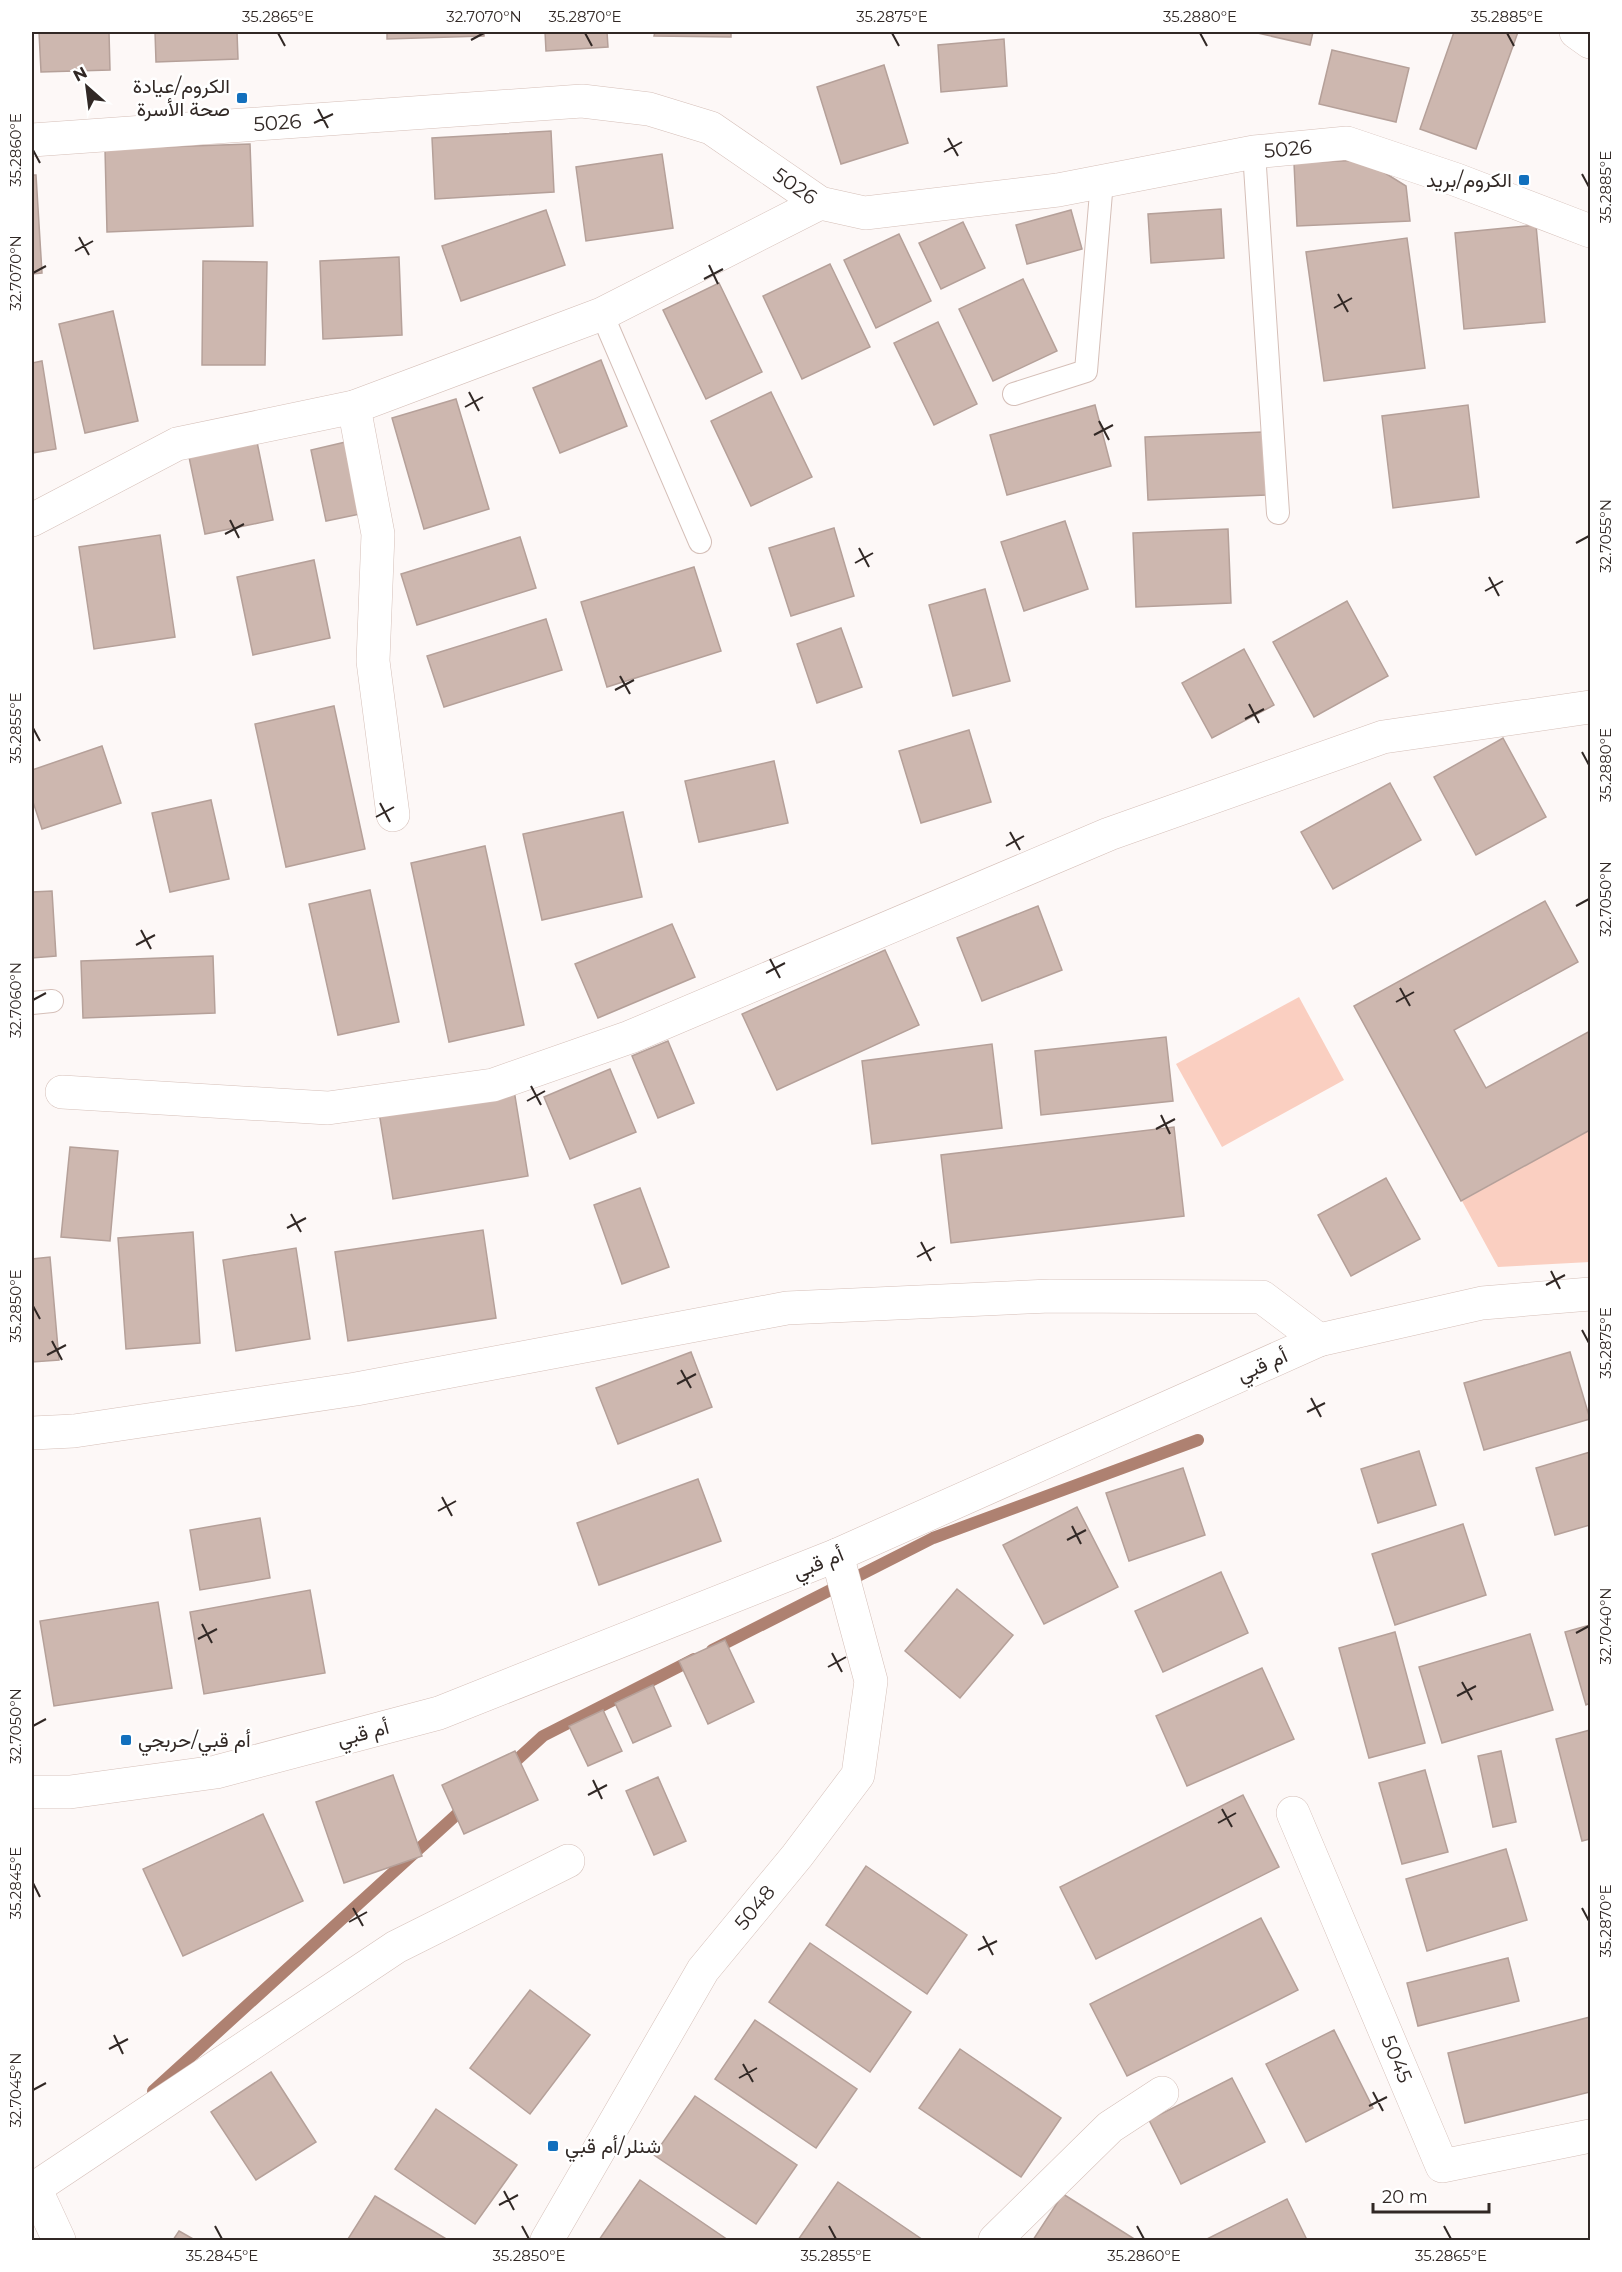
<svg xmlns="http://www.w3.org/2000/svg" width="1622" height="2272" font-family="Montserrat,Vazirmatn,sans-serif">
<style>
.pitch{fill:#facfc1}
.lines{fill:none;stroke-linecap:round;stroke-linejoin:round}
.stream{stroke:#ae8171;stroke-width:12}
.building{fill:#cdb7af;stroke:#b5a099;stroke-width:1.5}
.service-casing{stroke:#d5bfb8;stroke-width:24}
.minor-casing{stroke:#d5bfb8;stroke-width:34}
.tertiary-casing{stroke:#d5bfb8;stroke-width:34}
.service{stroke:#fff;stroke-width:22}
.minor{stroke:#fff;stroke-width:33}
.tertiary{stroke:#fff;stroke-width:33}
.ticks{fill:none;stroke:#312825;stroke-width:2}
.poi-dot{fill:#1370bd;stroke:#fff;stroke-width:2}
.labels{text-anchor:middle;dominant-baseline:central;stroke-width:5;stroke-linejoin:round;paint-order:stroke}
.poi-label{font-size:20px;fill:#312825;stroke:#fff;text-anchor:end}
.street-label{font-size:20px;fill:#312825;stroke:#fff}
.neatline{fill:none;stroke:#312825;stroke-width:2}
.ticks-label{font-size:15px;text-anchor:middle;fill:#312825}
</style>
<rect width="100%" height="100%" fill="#fdf8f7"/>
<!-- pitch -->
<g class="pitch">
<polygon points="1299,997 1344,1080 1222,1147 1176,1064"/>
<polygon points="1590,1130 1590,1262 1498,1267 1462,1201"/>
</g>
<g class="lines">
<!-- stream -->
<g class="stream">
<polyline points="712,1650 933,1538 1198,1440"/>
<polyline points="508,1768 543,1736 694,1659"/>
<polyline points="153,2091 466,1806"/>
</g>
</g>
<!-- building -->
<g class="building">
<polygon points="39,32 109,32 110,70 41,72"/>
<polygon points="155,32 237,32 238,59 156,62"/>
<polygon points="387,32 484,32 484,36 387,39"/>
<polygon points="545,32 607,32 608,47 546,51"/>
<polygon points="655,32 731,32 731,37 654,36"/>
<polygon points="1253,32 1313,32 1310,45"/>
<polygon points="1454,32 1518,32 1476,149 1420,129"/>
<polygon points="1004,39 1007,86 941,92 938,45"/>
<polygon points="1332,50 1409,68 1396,122 1319,104"/>
<polygon points="884,65 908,143 841,164 817,87"/>
<polygon points="551,131 554,192 435,199 432,138"/>
<polygon points="250,144 253,226 107,232 105,149"/>
<polygon points="662,154 673,228 586,241 576,167"/>
<polygon points="1364,160 1406,186 1410,221 1297,226 1294,163"/>
<polygon points="32,175 36,175 42,273 32,274"/>
<polygon points="1221,209 1224,258 1151,263 1148,214"/>
<polygon points="546,210 565,265 461,301 442,246"/>
<polygon points="1071,210 1082,249 1027,264 1016,225"/>
<polygon points="963,222 985,268 941,289 919,243"/>
<polygon points="1536,225 1545,322 1464,329 1455,233"/>
<polygon points="899,234 931,301 876,328 844,260"/>
<polygon points="1407,238 1425,368 1324,381 1306,252"/>
<polygon points="399,257 402,335 323,339 320,261"/>
<polygon points="203,261 267,262 265,365 202,365"/>
<polygon points="830,264 870,347 802,379 763,296"/>
<polygon points="1023,279 1057,351 993,381 959,309"/>
<polygon points="719,283 762,372 706,399 663,310"/>
<polygon points="113,311 138,421 85,433 59,324"/>
<polygon points="938,322 977,404 934,425 894,343"/>
<polygon points="601,360 627,426 560,453 533,388"/>
<polygon points="42,361 56,449 32,453 32,363"/>
<polygon points="771,392 812,477 751,506 711,421"/>
<polygon points="456,399 489,509 424,529 392,418"/>
<polygon points="1095,405 1111,466 1007,495 990,435"/>
<polygon points="1468,405 1479,497 1393,508 1382,416"/>
<polygon points="1263,432 1266,495 1148,500 1145,437"/>
<polygon points="350,441 365,513 326,521 311,450"/>
<polygon points="257,442 273,520 205,534 189,457"/>
<polygon points="1065,521 1088,589 1024,611 1001,542"/>
<polygon points="834,528 854,596 791,616 769,548"/>
<polygon points="1228,529 1231,603 1136,607 1133,533"/>
<polygon points="160,535 175,637 94,649 79,547"/>
<polygon points="520,537 536,588 417,625 401,574"/>
<polygon points="314,560 330,638 253,655 237,577"/>
<polygon points="694,567 721,651 607,687 581,602"/>
<polygon points="985,589 1010,681 953,696 929,605"/>
<polygon points="1347,601 1388,676 1314,717 1273,642"/>
<polygon points="546,619 562,670 444,707 427,656"/>
<polygon points="841,628 862,687 817,703 797,644"/>
<polygon points="1244,649 1274,705 1212,738 1182,683"/>
<polygon points="334,706 365,849 286,867 255,724"/>
<polygon points="969,730 991,802 921,823 899,751"/>
<polygon points="1503,738 1546,817 1476,855 1434,777"/>
<polygon points="102,746 121,803 42,829 32,799 32,770"/>
<polygon points="774,761 788,823 699,842 685,781"/>
<polygon points="1390,783 1421,840 1333,889 1301,832"/>
<polygon points="211,800 229,879 170,892 152,813"/>
<polygon points="623,812 642,897 542,920 523,834"/>
<polygon points="485,846 524,1025 449,1042 411,863"/>
<polygon points="370,890 399,1022 338,1035 309,904"/>
<polygon points="52,891 56,956 32,958 32,892"/>
<polygon points="1545,901 1578,962 1454,1030 1486,1088 1590,1031 1590,1130 1461,1201 1354,1006"/>
<polygon points="1038,906 1062,970 982,1001 957,938"/>
<polygon points="672,924 695,977 598,1018 575,964"/>
<polygon points="885,950 919,1025 777,1090 742,1014"/>
<polygon points="213,956 215,1013 83,1018 81,961"/>
<polygon points="1166,1037 1173,1101 1041,1115 1035,1051"/>
<polygon points="668,1041 694,1103 658,1118 632,1056"/>
<polygon points="992,1044 1002,1128 872,1144 862,1061"/>
<polygon points="610,1069 636,1132 570,1159 544,1097"/>
<polygon points="514,1090 528,1176 393,1199 379,1112"/>
<polygon points="1174,1127 1184,1216 951,1243 941,1155"/>
<polygon points="70,1147 118,1151 110,1241 61,1237"/>
<polygon points="1386,1178 1420,1239 1351,1276 1318,1215"/>
<polygon points="640,1188 669,1267 622,1284 594,1205"/>
<polygon points="483,1230 496,1318 348,1341 335,1252"/>
<polygon points="193,1232 200,1343 126,1349 118,1238"/>
<polygon points="296,1248 310,1339 236,1351 223,1260"/>
<polygon points="50,1257 59,1360 32,1362 32,1259"/>
<polygon points="691,1352 712,1407 618,1444 596,1388"/>
<polygon points="1570,1352 1590,1419 1484,1450 1464,1383"/>
<polygon points="1419,1451 1436,1505 1378,1523 1361,1469"/>
<polygon points="1590,1452 1590,1525 1555,1535 1536,1468"/>
<polygon points="1183,1468 1205,1535 1129,1561 1106,1493"/>
<polygon points="698,1479 721,1541 599,1585 577,1523"/>
<polygon points="1077,1507 1118,1587 1044,1624 1003,1545"/>
<polygon points="260,1518 270,1578 200,1590 190,1530"/>
<polygon points="1463,1524 1486,1595 1395,1625 1372,1554"/>
<polygon points="1221,1572 1248,1633 1163,1672 1135,1611"/>
<polygon points="957,1589 1013,1635 960,1698 905,1651"/>
<polygon points="310,1590 325,1673 204,1694 190,1612"/>
<polygon points="158,1602 172,1688 54,1706 40,1621"/>
<polygon points="1590,1625 1590,1703 1586,1705 1565,1632"/>
<polygon points="1395,1632 1425,1743 1369,1758 1339,1648"/>
<polygon points="1530,1634 1553,1710 1442,1743 1419,1667"/>
<polygon points="725,1640 754,1702 708,1724 679,1661"/>
<polygon points="1262,1668 1294,1739 1187,1786 1156,1716"/>
<polygon points="653,1685 671,1726 633,1743 615,1703"/>
<polygon points="603,1710 622,1751 588,1766 569,1726"/>
<polygon points="1590,1730 1590,1839 1582,1841 1556,1739"/>
<polygon points="515,1751 538,1800 464,1834 442,1785"/>
<polygon points="1501,1751 1516,1822 1493,1827 1478,1756"/>
<polygon points="1425,1770 1448,1852 1402,1864 1379,1783"/>
<polygon points="393,1775 422,1856 344,1883 316,1802"/>
<polygon points="658,1777 686,1841 654,1855 626,1791"/>
<polygon points="1243,1795 1279,1867 1096,1959 1060,1887"/>
<polygon points="263,1814 303,1901 183,1956 143,1869"/>
<polygon points="1506,1849 1527,1920 1427,1951 1406,1879"/>
<polygon points="866,1866 967,1935 927,1994 826,1925"/>
<polygon points="1261,1918 1298,1990 1127,2076 1090,2004"/>
<polygon points="810,1943 911,2012 870,2072 769,2002"/>
<polygon points="1508,1958 1519,2001 1418,2026 1407,1983"/>
<polygon points="530,1990 590,2035 530,2114 470,2068"/>
<polygon points="1590,2017 1590,2092 1465,2123 1448,2053"/>
<polygon points="755,2020 857,2089 816,2148 715,2079"/>
<polygon points="1334,2030 1373,2108 1306,2142 1266,2064"/>
<polygon points="960,2049 1061,2118 1021,2177 919,2108"/>
<polygon points="271,2072 316,2142 256,2180 211,2112"/>
<polygon points="1232,2078 1265,2142 1181,2184 1149,2120"/>
<polygon points="695,2096 797,2165 756,2224 654,2155"/>
<polygon points="436,2109 517,2165 475,2224 395,2169"/>
<polygon points="640,2180 728,2240 599,2240"/>
<polygon points="838,2182 923,2240 798,2240"/>
<polygon points="1063,2194 1136,2240 1033,2240"/>
<polygon points="375,2196 448,2240 348,2239"/>
<polygon points="1287,2199 1307,2240 1205,2240"/>
<polygon points="179,2231 195,2240 173,2240"/>
</g>
<g class="lines">
<!-- service casing -->
<g class="service-casing">
<g id="service">
<polyline points="1254,152 1278,513"/>
<polyline points="602,314 700,542"/>
<polyline points="1014,394 1086,371 1102,181"/>
<polyline points="32,1003 52,1001"/>
</g>
</g>
<!-- minor casing -->
<g class="minor-casing">
<g id="minor">
<path id="s1" d="M 32,140 L 582,101 L 649,109 L 711,128 L 820,203 L 865,213 L 1058,190 L 1254,152 L 1347,143 L 1457,180 L 1590,231"/>
<polyline points="354,407 378,534 373,661 393,815"/>
<polyline points="32,520 177,444 354,407 602,314 820,203"/>
<polyline points="62,1092 328,1108 493,1085 630,1037 1109,834 1383,737 1590,707"/>
<polyline points="32,1433 74,1431 356,1389 787,1308 1050,1296 1262,1297 1319,1340"/>
<path id="s2" d="M 1293,1813 L 1442,2166 L 1590,2136"/>
<polyline points="35,2188 59,2240"/>
<polyline points="32,2190 396,1947 568,1861"/>
<path id="s3" d="M 547,2240 L 703,1970 L 797,1856 L 858,1775 L 871,1681 L 837,1555"/>
<polyline points="995,2240 1110,2127 1162,2093"/>
</g>
</g>
<!-- tertiary casing -->
<g class="tertiary-casing">
<g id="tertiary">
<polyline points="1576,32 1590,42"/>
<polyline points="32,1792 70,1792 216,1772 439,1713 837,1555 1319,1340 1482,1303 1590,1294"/>
</g>
</g>
<!-- service -->
<use href="#service" class="service"/>
<!-- minor -->
<use href="#minor" class="minor"/>
<!-- tertiary -->
<use href="#tertiary" class="tertiary"/>
</g>
<!-- ticks -->
<path class="ticks" d="M 278,33 L 285,46M 585,33 L 592,46M 892,33 L 899,46M 1200,33 L 1207,46M 1507,33 L 1514,46M 471,40 L 484,33M 318,109 L 328,128M 314,123 L 333,114M 948,138 L 958,156M 33,150 L 40,163M 944,152 L 962,142M 1582,174 L 1589,187M 79,237 L 89,255M 75,251 L 93,241M 709,265 L 718,284M 33,273 L 46,266M 704,279 L 723,269M 1338,294 L 1348,312M 1334,308 L 1352,298M 469,392 L 479,411M 465,407 L 483,397M 1099,421 L 1109,440M 1094,435 L 1113,425M 230,520 L 239,538M 225,534 L 244,524M 1576,543 L 1589,536M 859,548 L 869,567M 855,563 L 873,553M 1489,577 L 1499,596M 1485,591 L 1503,581M 620,676 L 630,694M 615,690 L 634,680M 1249,704 L 1259,723M 1245,719 L 1264,709M 33,728 L 40,741M 1582,752 L 1589,765M 380,803 L 390,822M 376,817 L 394,807M 1010,832 L 1020,850M 1006,846 L 1024,836M 1576,906 L 1589,899M 141,930 L 151,949M 136,945 L 155,935M 770,959 L 780,978M 766,973 L 785,963M 1400,988 L 1410,1006M 33,1000 L 46,993M 1396,1002 L 1414,992M 531,1086 L 541,1105M 527,1101 L 545,1091M 1161,1115 L 1170,1134M 1156,1129 L 1175,1119M 291,1214 L 301,1232M 287,1228 L 306,1218M 921,1242 L 931,1261M 917,1257 L 935,1247M 1551,1271 L 1560,1289M 1546,1285 L 1565,1275M 33,1306 L 40,1319M 1582,1330 L 1589,1343M 52,1341 L 62,1360M 47,1355 L 66,1345M 681,1370 L 691,1388M 677,1384 L 696,1374M 1311,1398 L 1321,1417M 1307,1412 L 1325,1403M 442,1497 L 452,1516M 438,1511 L 456,1501M 1072,1526 L 1081,1544M 1067,1540 L 1086,1530M 202,1624 L 212,1643M 1576,1633 L 1589,1626M 198,1639 L 217,1629M 832,1653 L 842,1672M 828,1667 L 846,1657M 1462,1682 L 1472,1700M 1457,1696 L 1476,1686M 33,1726 L 46,1719M 593,1780 L 602,1799M 588,1795 L 607,1785M 1222,1809 L 1232,1827M 1218,1823 L 1236,1813M 33,1883 L 40,1897M 353,1908 L 363,1926M 1582,1908 L 1589,1921M 349,1922 L 367,1912M 983,1936 L 993,1955M 978,1950 L 997,1941M 114,2035 L 123,2054M 109,2049 L 128,2039M 743,2064 L 753,2082M 739,2078 L 757,2068M 33,2090 L 46,2083M 1373,2092 L 1383,2111M 1369,2106 L 1387,2097M 504,2191 L 514,2210M 499,2205 L 518,2195M 215,2226 L 222,2239M 522,2226 L 529,2239M 829,2226 L 836,2239M 1137,2226 L 1144,2239M 1444,2226 L 1451,2239"/>
<!-- markers -->
<g class="poi-dot">
<rect x="236" y="92" width="12" height="12" rx="3"/>
<rect x="1518" y="174" width="12" height="12" rx="3"/>
<rect x="120" y="1734" width="12" height="12" rx="3"/>
<rect x="547" y="2140" width="12" height="12" rx="3"/>
</g>
<g class="labels">
<!-- poi labels -->
<g class="poi-label">
<text x="230" y="86">الكروم/عيادة<tspan x="230" dy="23">صحة الأسرة</tspan></text>
<text x="1512" y="180">الكروم/بريد</text>
<text x="138" y="1740" text-anchor="start">أم قبي/حربجي</text>
<text x="565" y="2146" text-anchor="start">شنلر/أم قبي</text>
</g>
<!-- street labels -->
<g class="street-label">
<text stroke="none"><textPath href="#s1" startOffset="246">5026</textPath></text>
<text stroke="none"><textPath href="#s1" startOffset="1290">5026</textPath></text>
<text stroke="none"><textPath href="#s1" startOffset="786">5026</textPath></text>
<text transform="translate(1262 1365) rotate(-24)">أم قبي</text>
<text transform="translate(818 1563) rotate(-22)">أم قبي</text>
<text transform="translate(363 1733) rotate(-15)">أم قبي</text>
<text stroke="none"><textPath href="#s3" startOffset="393">5048</textPath></text>
<text stroke="none"><textPath href="#s2" startOffset="267">5045</textPath></text>
</g>
</g>
<!-- border -->
<rect width="1622" height="2272" fill="none" stroke="#ffffff" stroke-width="66"/>
<!-- north arrow -->
<g transform="translate(87 87) rotate(332)" stroke="#ffffff" stroke-width="4.5" paint-order="stroke">
<path d="M0-4.5L10 22L0 15L-10 22Z" fill="#312825"/>
<text y="-9" font-size="16" font-weight="bold" text-anchor="middle" fill="#312825">N</text>
</g>
<!-- scale -->
<path d="M1373 2203v9h116v-9" fill="none" stroke="#312825" stroke-width="3"/>
<text x="1382" y="2203" font-size="18" fill="#312825" stroke="#ffffff" stroke-width="4.5" paint-order="stroke">20 m</text>
<rect x="33" y="33" width="1556" height="2206" class="neatline"/>
<g class="ticks-label">
<text x="278" y="22">35.2865°E</text>
<text x="484" y="22">32.7070°N</text>
<text x="585" y="22">35.2870°E</text>
<text x="892" y="22">35.2875°E</text>
<text x="1200" y="22">35.2880°E</text>
<text x="1507" y="22">35.2885°E</text>
<text transform="translate(16 150) rotate(-90)" y="5">35.2860°E</text>
<text transform="translate(1606 187) rotate(-90)" y="5">35.2885°E</text>
<text transform="translate(16 273) rotate(-90)" y="5">32.7070°N</text>
<text transform="translate(1606 536) rotate(-90)" y="5">32.7055°N</text>
<text transform="translate(16 728) rotate(-90)" y="5">35.2855°E</text>
<text transform="translate(1606 765) rotate(-90)" y="5">35.2880°E</text>
<text transform="translate(1606 899) rotate(-90)" y="5">32.7050°N</text>
<text transform="translate(16 1000) rotate(-90)" y="5">32.7060°N</text>
<text transform="translate(16 1306) rotate(-90)" y="5">35.2850°E</text>
<text transform="translate(1606 1343) rotate(-90)" y="5">35.2875°E</text>
<text transform="translate(1606 1626) rotate(-90)" y="5">32.7040°N</text>
<text transform="translate(16 1726) rotate(-90)" y="5">32.7050°N</text>
<text transform="translate(16 1883) rotate(-90)" y="5">35.2845°E</text>
<text transform="translate(1606 1921) rotate(-90)" y="5">35.2870°E</text>
<text transform="translate(16 2090) rotate(-90)" y="5">32.7045°N</text>
<text x="222" y="2261">35.2845°E</text>
<text x="529" y="2261">35.2850°E</text>
<text x="836" y="2261">35.2855°E</text>
<text x="1144" y="2261">35.2860°E</text>
<text x="1451" y="2261">35.2865°E</text>
</g>
</svg>
